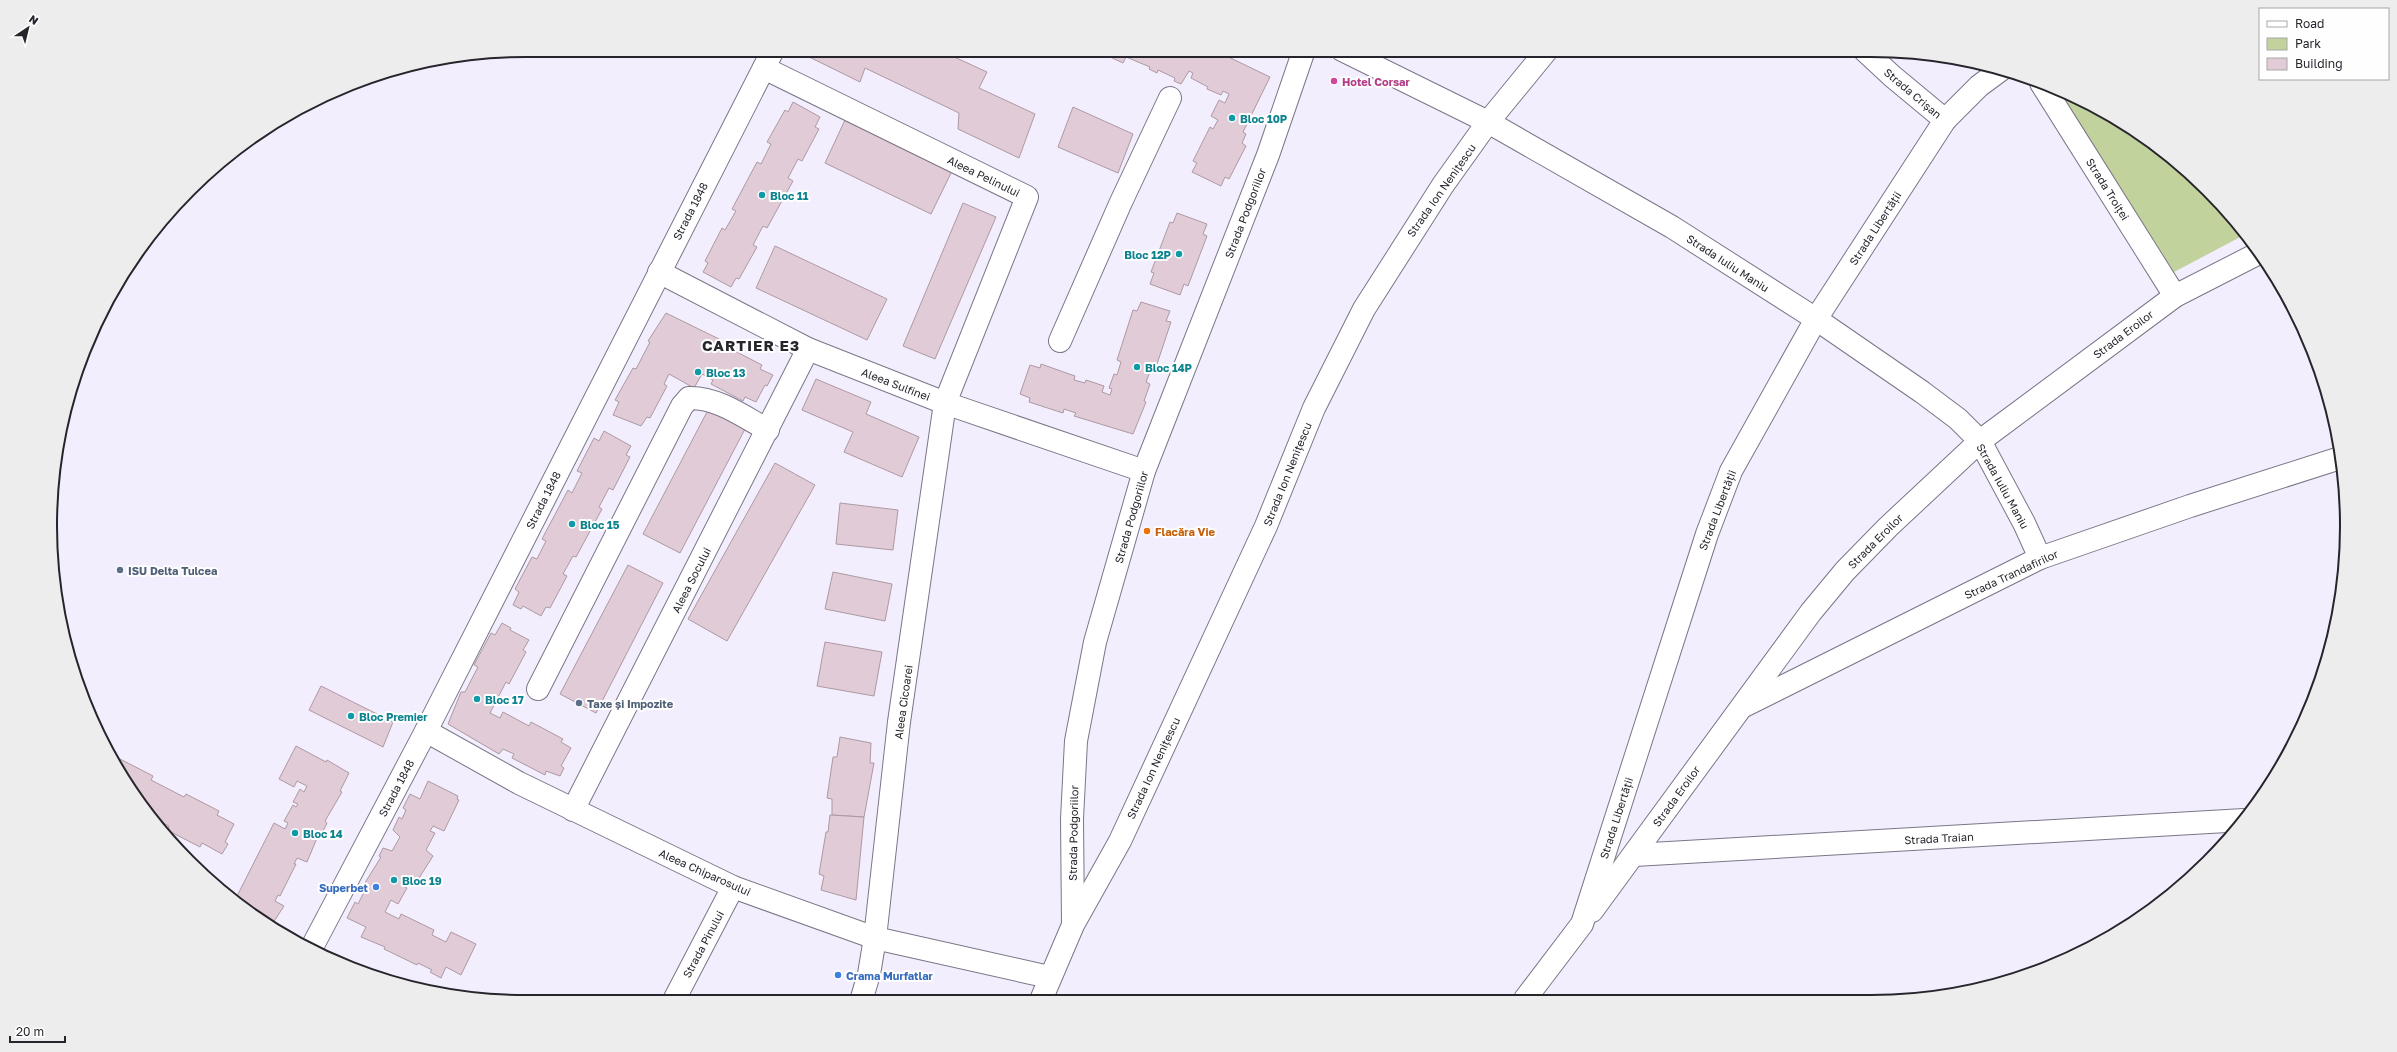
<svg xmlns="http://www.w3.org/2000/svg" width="2397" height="1052" font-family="'Golos Text',sans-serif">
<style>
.green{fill:#c1d29c}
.building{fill:#e0cbd6;stroke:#ad99a3}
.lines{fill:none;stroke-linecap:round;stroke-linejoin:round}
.minor-casing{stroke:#7b7687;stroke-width:24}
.major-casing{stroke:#7b7687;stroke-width:24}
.minor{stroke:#fff;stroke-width:22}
.major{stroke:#fff;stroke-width:22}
.hotel-dot{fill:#d1479c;stroke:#fefefe;stroke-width:1.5}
.culture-dot{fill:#0f9aa8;stroke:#fefefe;stroke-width:1.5}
.food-dot{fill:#e8710a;stroke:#fefefe;stroke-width:1.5}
.service-dot{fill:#5c6f8a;stroke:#fefefe;stroke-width:1.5}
.shop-dot{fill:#3f7fe0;stroke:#fefefe;stroke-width:1.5}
.labels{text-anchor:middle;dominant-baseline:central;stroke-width:4;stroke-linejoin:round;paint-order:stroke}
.hotel-label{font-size:11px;font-weight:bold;fill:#b23c85;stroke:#fefefe;text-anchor:start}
.street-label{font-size:11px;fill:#27242c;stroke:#fefefe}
.culture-label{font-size:11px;font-weight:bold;fill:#0d838f;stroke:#fefefe;text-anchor:start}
.food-label{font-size:11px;font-weight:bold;fill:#c56008;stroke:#fefefe;text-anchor:start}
.service-label{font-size:11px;font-weight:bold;fill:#4e5e75;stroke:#fefefe;text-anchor:start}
.shop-label{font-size:11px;font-weight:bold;fill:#366cbe;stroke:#fefefe;text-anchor:end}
.district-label{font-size:15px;font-weight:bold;letter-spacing:1px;fill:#27242c;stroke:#fefefe}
.rim{fill:none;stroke:#27242c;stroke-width:2}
</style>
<rect width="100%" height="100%" fill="#f3eefe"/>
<!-- green -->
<polygon class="green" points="2057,90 2109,114 2185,168 2246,234 2174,272"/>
<!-- building -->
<g class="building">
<polygon points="799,50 939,50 987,72 979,88 1035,114 1019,158 958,129 959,113 865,68 860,82 799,52"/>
<polygon points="1095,50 1214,50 1270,77 1243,132 1246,134 1242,143 1246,146 1229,179 1225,177 1221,186 1192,172 1197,163 1193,161 1210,127 1213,129 1218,120 1211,116 1219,100 1225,103 1229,94 1223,91 1221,95 1207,89 1208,87 1191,78 1193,73 1189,71 1181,84 1174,81 1175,78 1158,70 1157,73 1149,69 1150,67 1126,57 1123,63"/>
<polygon points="793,102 820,117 815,127 819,129 802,161 798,159 788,178 793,181 767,228 763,226 753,245 757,247 739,279 736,278 731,287 703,272 708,263 705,261 722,228 725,230 736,211 732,209 757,162 761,164 771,144 767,142 785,110 788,112"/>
<polygon points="1073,107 1133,134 1118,173 1058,147"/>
<polygon points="845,120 952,171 931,214 825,163"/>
<polygon points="963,203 996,217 935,359 903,346"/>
<polygon points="1177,213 1207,224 1203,234 1207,236 1188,286 1184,284 1180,295 1150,284 1154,273 1151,272 1170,222 1173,223"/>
<polygon points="775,246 887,299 867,340 756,288"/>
<polygon points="1141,302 1170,311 1166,321 1171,322 1154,373 1150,372 1146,382 1150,384 1144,401 1146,402 1133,434 1074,416 1076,413 1064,409 1063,413 1029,402 1030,398 1020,394 1030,365 1040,368 1041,364 1075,376 1074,380 1085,383 1086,380 1104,386 1102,392 1110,395 1112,389 1109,388 1114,374 1117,375 1121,362 1117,360 1133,310 1137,311"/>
<polygon points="666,313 719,339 717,347 727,352 729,348 762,365 760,369 773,375 767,386 765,385 756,402 745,397 743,401 711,384 713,380 702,374 694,388 669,374 664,384 667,386 650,418 647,417 641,426 613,415 619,402 615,400 633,368 636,369 650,342 648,341"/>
<polygon points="816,379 871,402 866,414 919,437 902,477 844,452 853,432 802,410"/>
<polygon points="708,410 745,429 680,553 643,534"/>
<polygon points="604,431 631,446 626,455 630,457 613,490 609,488 599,507 602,509 576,557 573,556 563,574 567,576 550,608 546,607 541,616 523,606 521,609 513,605 519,592 515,589 532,557 537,559 546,541 542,539 568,490 572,493 582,473 577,471 594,438 599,441"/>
<polygon points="775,463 815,485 727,641 688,619"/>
<polygon points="840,503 898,510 893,550 836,544"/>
<polygon points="628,565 663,583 596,713 560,694"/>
<polygon points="833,572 892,584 885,621 825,609"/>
<polygon points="502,623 511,628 510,630 529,640 523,650 526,652 509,684 506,682 490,713 500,718 503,712 529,726 531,722 563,739 561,742 571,748 561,766 564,768 560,776 546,771 545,775 512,758 514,754 503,749 499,754 448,724 461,692 465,692 478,667 474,665 491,633 495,635"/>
<polygon points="825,642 882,652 874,696 817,686"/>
<polygon points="321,686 393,722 383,747 309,710"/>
<polygon points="840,737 871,743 870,763 874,763 864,817 832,815 832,799 827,798 833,757 837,757"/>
<polygon points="296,746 326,762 327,760 349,773 340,791 342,792 325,821 327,823 319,839 317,838 307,862 297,858 294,864 296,864 280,896 278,895 275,901 284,906 271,926 235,900 274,823 285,829 288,823 284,821 293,805 296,807 298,804 293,802 300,789 304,792 307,786 297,781 294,787 279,779"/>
<polygon points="112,759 118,763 120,759 153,776 151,780 184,797 186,794 219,811 217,815 234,824 225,842 228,844 222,854 202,843 200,847 167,830 169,826 151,817"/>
<polygon points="428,781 458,796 457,799 459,800 444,831 433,826 430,831 435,833 426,850 433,856 419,878 422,879 418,886 404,881 402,885 407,888 398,904 391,900 385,912 399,919 401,914 434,930 432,935 446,942 451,932 476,944 461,975 446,967 441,978 430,972 432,970 418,963 417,965 384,949 385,947 361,937 366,927 347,918 355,902 358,904 366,888 363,886 381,857 379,856 383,848 392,851 400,837 393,830 399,817 402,819 406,810 403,808 410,794 420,799"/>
<polygon points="830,815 864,817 856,900 821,890 824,876 819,874 826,832 828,832"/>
</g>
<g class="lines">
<!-- minor casing -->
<g class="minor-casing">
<g id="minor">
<polyline points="1342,50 1488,122 1672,227 1816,319 1922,392 1958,419 1980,441 2024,523 2040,558"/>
<polyline points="1864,50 1892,76 1945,120"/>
<polyline points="764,68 1027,197 945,403 899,722 875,938 869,974 861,1001"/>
<polyline points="2041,83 2175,296"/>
<polyline points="659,272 808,349 945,403 1144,471"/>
<polyline points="1060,341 1121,202 1170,98"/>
<path d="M 538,689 L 682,406 L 689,398 C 717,397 744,417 768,430"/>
<polyline points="1744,706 2040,558 2190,506 2340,458"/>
<polyline points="426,731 519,783 733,887 875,938 1049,977"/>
<polyline points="573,810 808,349"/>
<polyline points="1634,855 2244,820"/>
<polyline points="1592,911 1811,612 1845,571 1888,527 1980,441 2175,296 2259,253"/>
<polyline points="1073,924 1072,819 1076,741 1095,642 1144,471 1268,155 1304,50"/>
<polyline points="1525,999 1582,924 1707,534 1731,471 1816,319 1945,120 1979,86 2002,69"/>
<polyline points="1041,1000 1073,925 1120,841 1266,526 1314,408 1364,309 1443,185 1488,122 1547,50"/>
<polyline points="673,1002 733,887"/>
</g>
</g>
<!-- major casing -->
<g class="major-casing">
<polyline id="major" points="311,949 426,731 773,50"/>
</g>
<!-- minor -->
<use href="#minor" class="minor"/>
<!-- major -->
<use href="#major" class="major"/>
</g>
<!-- markers -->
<circle class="hotel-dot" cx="1334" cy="81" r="4"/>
<g class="culture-dot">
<circle cx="1232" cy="118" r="4"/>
<circle cx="762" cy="195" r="4"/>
<circle cx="1179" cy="254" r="4"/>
<circle cx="1137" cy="367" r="4"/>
<circle cx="698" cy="372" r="4"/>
<circle cx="572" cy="524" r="4"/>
<circle cx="477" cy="699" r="4"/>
<circle cx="351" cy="716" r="4"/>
<circle cx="295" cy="833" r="4"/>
<circle cx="394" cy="880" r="4"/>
</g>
<circle class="food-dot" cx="1147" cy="531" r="4"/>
<g class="service-dot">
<circle cx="120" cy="570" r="4"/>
<circle cx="579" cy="703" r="4"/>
</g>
<g class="shop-dot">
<circle cx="376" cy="887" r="4"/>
<circle cx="838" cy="975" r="4"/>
</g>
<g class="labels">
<!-- hotel labels -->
<g class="hotel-label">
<text x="1342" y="81">Hotel Corsar</text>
</g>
<!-- street labels -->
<g class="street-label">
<text transform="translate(1913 93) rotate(40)">Strada Crișan</text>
<text transform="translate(984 176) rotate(26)">Aleea Pelinului</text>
<text transform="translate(2108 189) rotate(58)">Strada Troiței</text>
<text transform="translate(1441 190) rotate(-55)">Strada Ion Nenițescu</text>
<text transform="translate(690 211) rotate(-63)">Strada 1848</text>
<text transform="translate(1245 213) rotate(-69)">Strada Podgoriilor</text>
<text transform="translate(1875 228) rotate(-57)">Strada Libertății</text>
<text transform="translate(1728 263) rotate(33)">Strada Iuliu Maniu</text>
<text transform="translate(2123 334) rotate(-37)">Strada Eroilor</text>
<text transform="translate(896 384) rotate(21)">Aleea Sulfinei</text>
<text transform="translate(1287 474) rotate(-68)">Strada Ion Nenițescu</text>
<text transform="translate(2003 486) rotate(61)">Strada Iuliu Maniu</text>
<text transform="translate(543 500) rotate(-63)">Strada 1848</text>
<text transform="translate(1717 510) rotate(-69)">Strada Libertății</text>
<text transform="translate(1131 517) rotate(-74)">Strada Podgoriilor</text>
<text transform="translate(1875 541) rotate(-45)">Strada Eroilor</text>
<text transform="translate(2011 574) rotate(-25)">Strada Trandafirilor</text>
<text transform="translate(691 580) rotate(-63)">Aleea Socului</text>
<text transform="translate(903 702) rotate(-82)">Aleea Cicoarei</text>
<text transform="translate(1153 768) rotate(-65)">Strada Ion Nenițescu</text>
<text transform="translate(396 788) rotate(-62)">Strada 1848</text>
<text transform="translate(1676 796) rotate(-54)">Strada Eroilor</text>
<text transform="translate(1616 818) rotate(-72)">Strada Libertății</text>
<text transform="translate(1073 833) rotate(-89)">Strada Podgoriilor</text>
<text transform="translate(1939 838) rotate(-3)">Strada Traian</text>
<text transform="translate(705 872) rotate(24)">Aleea Chiparosului</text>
<text transform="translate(703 944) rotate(-62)">Strada Pinului</text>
</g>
<!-- culture labels -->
<g class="culture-label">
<text x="1240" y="118">Bloc 10P</text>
<text x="770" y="195">Bloc 11</text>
<text x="1171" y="254" text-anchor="end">Bloc 12P</text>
<text x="1145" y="367">Bloc 14P</text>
<text x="706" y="372">Bloc 13</text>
<text x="580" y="524">Bloc 15</text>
<text x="485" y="699">Bloc 17</text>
<text x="359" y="716">Bloc Premier</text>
<text x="303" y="833">Bloc 14</text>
<text x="402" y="880">Bloc 19</text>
</g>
<!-- food labels -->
<g class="food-label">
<text x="1155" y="531">Flacăra Vie</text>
</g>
<!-- service labels -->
<g class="service-label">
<text x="128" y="570">ISU Delta Tulcea</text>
<text x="587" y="703">Taxe și Impozite</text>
</g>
<!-- shop labels -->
<g class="shop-label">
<text x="368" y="887">Superbet</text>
<text x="846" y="975" text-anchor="start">Crama Murfatlar</text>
</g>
<!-- district labels -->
<g class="district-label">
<text x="751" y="345">CARTIER E3</text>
</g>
</g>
<!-- crop -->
<path d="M0 0H2397V1052H0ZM526 57H1871A469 469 0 0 1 2340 526V526A469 469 0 0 1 1871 995H526A469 469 0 0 1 57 526V526A469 469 0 0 1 526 57Z" fill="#ededed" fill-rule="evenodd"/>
<path class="rim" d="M526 57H1871A469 469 0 0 1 2340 526V526A469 469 0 0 1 1871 995H526A469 469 0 0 1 57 526V526A469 469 0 0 1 526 57Z"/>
<!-- legend -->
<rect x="2259" y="8" width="130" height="72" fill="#fefefe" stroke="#a8a7aa"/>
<rect x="2267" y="21" width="20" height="6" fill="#ffffff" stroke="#a8a7aa"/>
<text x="2295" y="28" font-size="12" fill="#27242c">Road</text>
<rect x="2267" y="38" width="20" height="12" fill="#c1d29c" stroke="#a8a7aa"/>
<text x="2295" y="48" font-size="12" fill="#27242c">Park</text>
<rect x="2267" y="58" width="20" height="12" fill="#e0cbd6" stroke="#a8a7aa"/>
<text x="2295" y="68" font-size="12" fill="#27242c">Building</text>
<!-- north arrow -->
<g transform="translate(28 28) rotate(35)" stroke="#fefefe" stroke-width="3" paint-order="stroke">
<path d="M0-3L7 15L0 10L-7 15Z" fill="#27242c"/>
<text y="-6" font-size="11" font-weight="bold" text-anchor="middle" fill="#27242c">N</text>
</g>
<!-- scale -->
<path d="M10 1036v6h55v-6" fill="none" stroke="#27242c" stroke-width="2"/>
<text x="16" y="1036" font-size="12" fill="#27242c" stroke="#fefefe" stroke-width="3" paint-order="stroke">20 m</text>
</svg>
